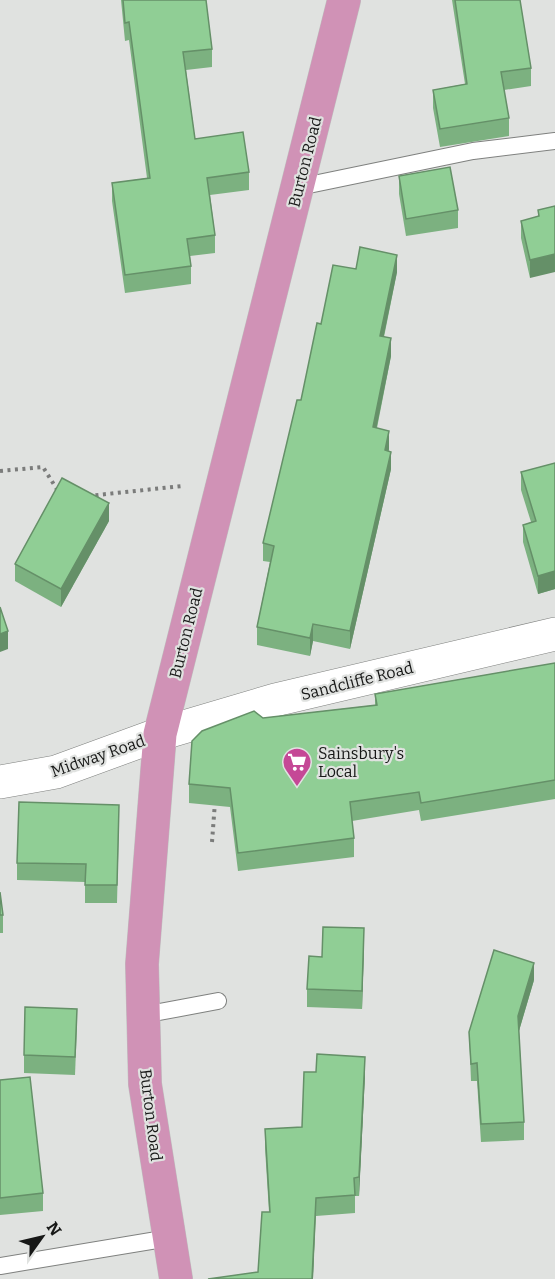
<svg xmlns="http://www.w3.org/2000/svg" width="555" height="1279" font-family="Bitter,serif">
<style>
.lines{fill:none;stroke-linecap:round;stroke-linejoin:round}
.service-casing{stroke:#7f817f;stroke-width:18}
.tertiary-casing{stroke:#7f817f;stroke-width:34}
.secondary-casing{stroke:#7f817f;stroke-width:34}
.trunk-casing{stroke:#bebebe;stroke-width:34}
.path{stroke:#7b7c7b;stroke-width:4;stroke-dasharray:3 4.5;stroke-linecap:butt}
.service{stroke:#fff;stroke-width:16}
.tertiary{stroke:#fff;stroke-width:33}
.secondary{stroke:#fff;stroke-width:33}
.trunk{stroke:#d092b6;stroke-width:33}
.wall{fill:#7cb180}
.shaded-wall{fill:#659068}
.building{fill:#90ce95;stroke:#659068;stroke-width:1.5}
.labels{text-anchor:middle;dominant-baseline:central;stroke-width:4.5;stroke-linejoin:round;paint-order:stroke}
.street-label{font-size:16px;fill:#171817;stroke:#e0e2e0}
.poi-label{font-size:16px;fill:#171817;stroke:#e0e2e0;text-anchor:start}
</style>
<rect width="100%" height="100%" fill="#e0e2e0"/>
<g class="lines">
<!-- service casing -->
<g class="service-casing">
<g id="service">
<polyline points="299,187 473,151 555,141"/>
<polyline points="143,1015 218,1001"/>
<polyline points="0,1266 169,1238"/>
</g>
</g>
<!-- tertiary casing -->
<g class="tertiary-casing">
<polyline id="tertiary" points="160,734 275,700 555,634"/>
</g>
<!-- secondary casing -->
<g class="secondary-casing">
<polyline id="secondary" points="0,782 56,772 160,734"/>
</g>
<!-- trunk casing -->
<g class="trunk-casing">
<polyline id="trunk" points="176,1279 145,1084 142,964 160,734 344,0"/>
</g>
<!-- path -->
<g class="path">
<polyline points="0,471 43,467 58,491"/>
<polyline points="88,496 182,486"/>
<polyline points="212,842 215,802"/>
</g>
<!-- service -->
<use href="#service" class="service"/>
<!-- tertiary -->
<use href="#tertiary" class="tertiary"/>
<!-- secondary -->
<use href="#secondary" class="secondary"/>
<!-- trunk -->
<use href="#trunk" class="trunk"/>
</g>
<!-- wall -->
<g class="wall">
<polygon points="121,0 206,0 212,49 212,67 186,70 195,139 249,172 249,190 210,195 215,235 215,253 190,256 191,266 191,284 125,293 112,201 112,183 147,178 129,40 125,41"/>
<polygon points="452,0 520,0 531,68 531,86 504,90 509,118 509,136 440,147 433,108 433,90 465,84"/>
<polygon points="399,176 458,210 458,228 406,236 399,194"/>
<polygon points="555,206 530,278 521,238 521,221 538,217 538,210"/>
<polygon points="356,269 397,272 384,337 391,356 377,428 389,449 388,451 391,469 350,649 313,641 310,656 257,645 257,627 270,562 263,561 263,543 321,324"/>
<polygon points="555,463 555,589 538,594 523,542 523,525 531,522 521,490 521,472"/>
<polygon points="109,521 61,607 15,581 15,564"/>
<polygon points="555,663 555,799 421,821 419,810 352,821 354,838 354,857 238,871 230,807 189,803 189,784 263,718 375,705 375,694"/>
<polygon points="119,822 117,903 85,903 85,882 17,880 17,863"/>
<polygon points="0,892 3,915 3,933 0,933"/>
<polygon points="364,946 362,1009 307,1007 307,989 322,957"/>
<polygon points="534,980 519,1031 524,1122 524,1140 481,1142 477,1081 471,1081 469,1032"/>
<polygon points="77,1026 75,1075 24,1073 24,1055"/>
<polygon points="365,1075 359,1196 355,1196 355,1213 316,1216 313,1279 208,1279 258,1272 269,1212 265,1148 265,1129 302,1127"/>
<polygon points="0,1080 43,1193 43,1211 0,1215"/>
</g>
<!-- shaded-wall -->
<g class="shaded-wall">
<polygon points="555,254 555,272 530,278 530,260"/>
<polygon points="397,255 397,272 380,354 380,336"/>
<polygon points="391,338 391,356 373,445 373,427"/>
<polygon points="389,431 389,449 385,468 385,450"/>
<polygon points="391,452 391,469 350,649 350,631"/>
<polygon points="109,503 109,521 61,607 61,589"/>
<polygon points="555,571 555,589 538,594 538,576"/>
<polygon points="313,624 313,641 310,656 310,638"/>
<polygon points="8,631 8,649 0,652 0,634"/>
<polygon points="364,928 364,946 362,1009 362,991"/>
<polygon points="534,963 534,980 518,1034 518,1016"/>
<polygon points="365,1057 365,1075 359,1196 359,1177"/>
<polygon points="316,1198 313,1279 312,1279"/>
</g>
<!-- building -->
<g class="building">
<polygon points="123,0 206,0 212,49 183,52 195,139 243,132 249,172 207,178 215,235 187,239 191,266 125,275 112,183 150,178 129,22 125,23"/>
<polygon points="455,0 520,0 531,68 501,72 509,118 440,129 433,90 467,84"/>
<polygon points="450,167 458,210 406,219 399,176"/>
<polygon points="555,206 555,254 530,260 521,221 539,216 538,210"/>
<polygon points="360,247 397,255 380,336 391,338 373,427 389,431 385,450 391,452 350,631 313,624 310,638 257,627 274,546 263,543 297,400 301,400 317,323 321,324 333,265 356,269"/>
<polygon points="555,463 555,571 538,576 523,525 536,521 521,472"/>
<polygon points="62,478 109,503 61,589 15,564"/>
<polygon points="0,607 8,631 0,634"/>
<polygon points="555,663 555,780 421,803 419,792 350,802 354,838 238,853 230,788 189,784 192,741 202,731 254,711 263,718 377,705 375,694"/>
<polygon points="19,802 119,805 117,885 85,885 86,864 17,863"/>
<polygon points="0,892 3,915 0,915"/>
<polygon points="323,927 364,928 362,991 307,989 309,956 322,957"/>
<polygon points="494,950 534,963 518,1016 524,1122 481,1124 477,1063 471,1064 469,1032"/>
<polygon points="25,1007 77,1009 75,1057 24,1055"/>
<polygon points="317,1054 365,1057 359,1177 354,1178 355,1195 316,1198 312,1279 208,1279 258,1272 262,1212 270,1212 265,1129 302,1127 304,1072 316,1072"/>
<polygon points="30,1077 43,1193 0,1198 0,1080"/>
</g>
<!-- icons -->
<defs>
<g id="supermarket-pin" transform="scale(1.5)"><path d="M0 17L-7.5 6A9.5 9.5 0 1 1 7.5 6Z" fill="#c54896" stroke="#e0e2e0"/><path d="M-6-5.5h2.5l.6 2H6L4.5 2H-2.5L-4.4-4H-6ZM-1.5 3.2a1.3 1.3 0 1 0 .1 0ZM3 3.2a1.3 1.3 0 1 0 .1 0Z" fill="#fff"/></g>
</defs>
<g fill-rule="evenodd">
<use href="#supermarket-pin" x="297" y="762"/>
</g>
<g class="labels">
<!-- street labels -->
<g class="street-label">
<text transform="translate(305 162) rotate(-76)">Burton Road</text>
<text transform="translate(186 633) rotate(-76)">Burton Road</text>
<text transform="translate(357 681) rotate(-14)">Sandcliffe Road</text>
<text transform="translate(98 756) rotate(-19)">Midway Road</text>
<text transform="translate(151 1115) rotate(83)">Burton Road</text>
</g>
<!-- poi labels -->
<g class="poi-label">
<text x="318" y="753">Sainsbury's<tspan x="318" dy="18">Local</tspan></text>
</g>
</g>
<!-- north arrow -->
<g transform="translate(42 1237) rotate(56)" stroke="#e0e2e0" stroke-width="4.5" paint-order="stroke">
<path d="M0-4.5L10 22L0 15L-10 22Z" fill="#171817"/>
<text y="-9" font-size="16" font-weight="bold" text-anchor="middle" fill="#171817">N</text>
</g>
</svg>
